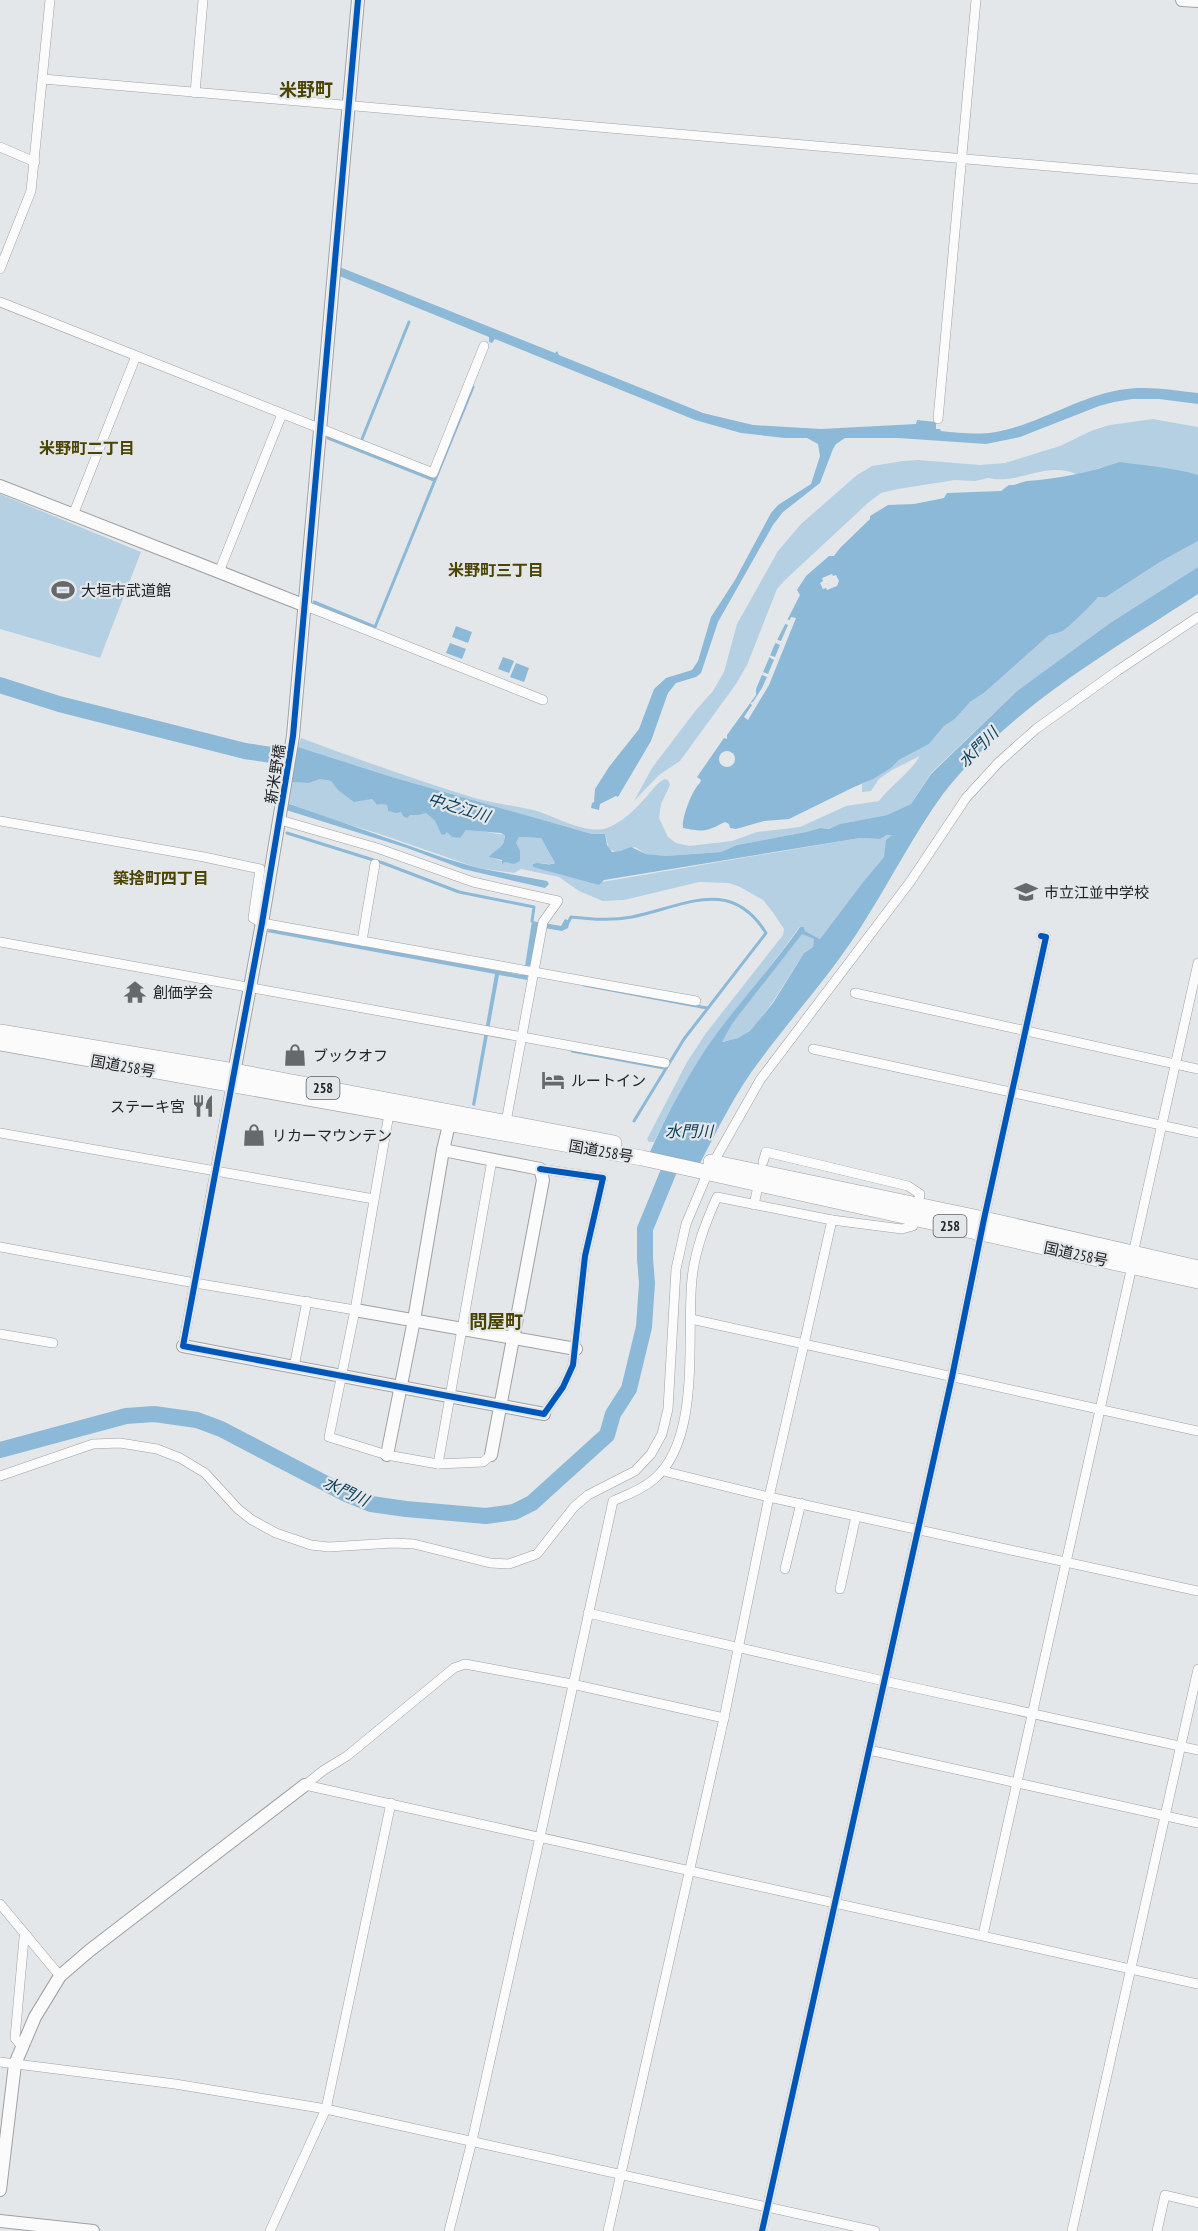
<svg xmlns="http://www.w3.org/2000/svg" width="1198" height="2231" font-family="'PT Sans Narrow','Noto Sans JP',sans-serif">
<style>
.green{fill:#b5d0e3}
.water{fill:#8cb9d8;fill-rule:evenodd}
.pier{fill:#e4e7e9}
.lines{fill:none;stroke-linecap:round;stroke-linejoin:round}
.stream{stroke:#8cb9d8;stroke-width:3}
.river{stroke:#8cb9d8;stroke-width:16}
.minor-casing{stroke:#9ea0a2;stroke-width:10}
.tertiary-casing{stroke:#9ea0a2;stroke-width:14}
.trunk-casing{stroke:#9ea0a2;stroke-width:16}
.minor{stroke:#fbfbfc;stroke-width:9}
.tertiary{stroke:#fbfbfc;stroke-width:12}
.trunk{stroke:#fbfbfc;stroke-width:15}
.cycleway-casing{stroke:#e3e7ea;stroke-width:10}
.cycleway{stroke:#0057b8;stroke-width:6}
.labels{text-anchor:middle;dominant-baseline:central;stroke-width:4.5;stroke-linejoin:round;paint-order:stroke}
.shield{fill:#e3e7ea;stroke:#5c5e5f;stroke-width:1.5}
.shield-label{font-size:14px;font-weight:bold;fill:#222324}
.poi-label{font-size:15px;fill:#222324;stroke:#e3e7ea;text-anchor:start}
.street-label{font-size:15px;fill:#222324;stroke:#e3e7ea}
.neighbourhood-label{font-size:16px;font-weight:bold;fill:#4b4401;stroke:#e3e7ea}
.water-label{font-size:16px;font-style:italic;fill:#083e5a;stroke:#e3e7ea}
.quarter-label{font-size:18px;font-weight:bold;fill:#4b4401;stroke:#e3e7ea}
</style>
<rect width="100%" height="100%" fill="#e4e7e9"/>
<!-- green -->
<g class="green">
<path d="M 1153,419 L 1198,427 L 1198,475 L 1171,469 L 1137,466 L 1125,463 L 1099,468 L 1078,475 C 1045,460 1021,485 988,478 L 975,481 L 955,480 L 898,489 L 881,493 L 869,502 L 784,581 L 777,589 L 747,665 L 736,684 L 680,761 L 659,775 L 634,801 L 652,768 L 696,710 L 713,691 L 724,672 L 737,624 L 778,551 L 801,524 L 857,475 L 872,466 L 903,461 L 919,460 L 980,465 L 1005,463 L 1060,446 L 1093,430 L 1110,425 Z"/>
<polygon points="0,494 141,552 100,658 0,629"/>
<path d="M 1198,541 L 1198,567 L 1110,623 L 1017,691 L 931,773 L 911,804 L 887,815 L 841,824 L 829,829 L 819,828 L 806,832 L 737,845 L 721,852 L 666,856 L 646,854 L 635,847 L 616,852 L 609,849 L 605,834 L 592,834 L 392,777 L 298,747 L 301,738 C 360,760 419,781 478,799 C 498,804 518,806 537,811 C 555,817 588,835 607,828 C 621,823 636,809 646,797 C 652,791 657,782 665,779 L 668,780 L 670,785 L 661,804 L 659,818 L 668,837 L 676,843 L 689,846 L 732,841 L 757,832 L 800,827 L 846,806 L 879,801 C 891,785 909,774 920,756 L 892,770 L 879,779 L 871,791 L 862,792 L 862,784 L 891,768 L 899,760 L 929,744 L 944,726 L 955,719 L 970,702 L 984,693 L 1049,635 C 1053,634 1059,633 1063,631 C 1069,627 1095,602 1098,597 L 1106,597 L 1160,562 Z"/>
<path d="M 320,779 L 331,781 L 343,792 L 372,799 L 377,805 L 381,803 L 387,805 L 388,811 C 391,812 395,811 399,811 C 409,813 415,816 426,813 L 435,821 L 441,834 L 447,832 L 458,838 L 466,830 L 469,829 L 504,835 L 505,839 L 499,850 L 490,857 L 505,862 L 519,837 L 541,838 L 555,863 C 547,866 539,861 533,864 L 602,882 L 860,838 L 880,839 L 887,835 L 892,835 L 884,857 L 863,882 L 820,939 L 805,931 L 804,927 L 799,927 C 774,964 744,997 717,1034 C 692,1067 672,1105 654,1142 L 649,1142 L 647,1139 L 687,1062 L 706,1033 L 783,935 L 784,929 L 772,911 L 763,900 L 740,887 L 729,883 L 699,882 L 624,900 L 603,901 L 579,891 L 559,877 L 521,869 L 514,873 L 478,868 L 380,834 L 337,821 L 288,803 L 292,782 L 309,783 Z"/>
<polygon points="802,933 814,939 813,947 804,953 772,1003 750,1032 738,1038 721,1042 732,1024"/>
</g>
<!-- water -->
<g class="water">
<path d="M 337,266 L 555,353 L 557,351 L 559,355 L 703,413 L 753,425 L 821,429 L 916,424 L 917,420 L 936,422 L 936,429 L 940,429 L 941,431 C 959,433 978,435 996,432 C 1039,424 1076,398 1119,390 C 1146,385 1172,390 1198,393 L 1198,404 L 1159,399 L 1132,399 L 1114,402 L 1099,406 L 1020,437 L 986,444 L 898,438 L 845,438 L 836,444 L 833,449 L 820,483 L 783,512 L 773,525 L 718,622 L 701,673 L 696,677 L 676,683 L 668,693 L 651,741 L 618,797 L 616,796 L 600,804 L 599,810 L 591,808 L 592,803 L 594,802 L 595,789 L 609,767 L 639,729 L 654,689 L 666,678 L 692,670 L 698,661 L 711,617 L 735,580 L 771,513 L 778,505 L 811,484 L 820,456 L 818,444 L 807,438 L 785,438 L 741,433 L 695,420 L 495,339 L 492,343 L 489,342 L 489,337 L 337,275 Z"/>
<path d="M 1120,462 C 1146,466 1172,467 1198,475 L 1198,541 L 1160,562 L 1106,597 L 1098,597 C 1095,602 1069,627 1063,631 C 1059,633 1053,634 1049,635 L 984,693 L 970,702 L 955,719 L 944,726 L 929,744 L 899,760 L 891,768 L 873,779 L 854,787 L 789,819 L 764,821 L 736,829 L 730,828 L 729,824 L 725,822 C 705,832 704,832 683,828 C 681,819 693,788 700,783 L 701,780 L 697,777 L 724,738 L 727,739 L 727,735 L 756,695 L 756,689 L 774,646 L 800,595 L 797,590 L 806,576 L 829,556 L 834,556 L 840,548 L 870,519 L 870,516 L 888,505 L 914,504 L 944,498 L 947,493 L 1001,491 L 1009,485 C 1016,486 1020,482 1027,481 C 1059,479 1090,472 1120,462 Z"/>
<path d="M 1198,567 L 1198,594 C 1131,638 1058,680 998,735 C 979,753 959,773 943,794 C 913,835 891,880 864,922 C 834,971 795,1013 761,1059 C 736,1091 718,1129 699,1165 L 649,1154 C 668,1112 690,1070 717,1033 C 744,997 774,964 800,927 L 804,927 L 805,931 L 820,939 L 863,882 L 884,857 L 886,840 L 892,835 L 887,835 L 880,839 L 860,838 L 604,880 L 599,885 L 533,867 L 533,864 C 540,861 547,867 555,863 L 541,838 L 519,837 L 516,843 L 520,851 L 520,861 L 514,864 L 505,862 L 502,864 L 502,860 L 489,857 C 496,849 504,848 505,836 L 501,833 L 466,830 L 460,838 L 452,837 L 447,832 L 444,835 L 441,834 L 435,821 L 426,813 L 418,815 L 410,815 L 407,818 L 403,816 L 401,812 L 396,813 L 388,811 L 387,805 L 381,804 L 377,805 L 372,799 L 354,802 L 338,790 L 331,781 L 320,779 L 309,783 L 289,782 L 295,746 L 392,777 L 592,834 L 605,834 L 607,845 L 612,852 L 620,851 L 631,847 L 646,854 L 666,856 L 721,852 L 737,845 L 806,832 L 820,828 L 829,829 L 840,824 L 887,815 L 911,804 L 931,774 L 1017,691 L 1110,623 ZM 802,934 L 814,939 L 813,947 L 804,953 L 773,1003 L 750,1031 L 738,1038 L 722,1042 L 732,1024 Z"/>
<polygon points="456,626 472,632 468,643 452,637"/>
<polygon points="450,643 466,649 462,659 446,653"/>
<polygon points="503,657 514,661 509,673 498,669"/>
<polygon points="516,663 529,668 524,682 510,677"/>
<polygon points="284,802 444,858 478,868 547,881 549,884 545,888 463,869 407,848 283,809"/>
<polygon points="565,919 570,921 568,928 562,931 538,927 527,980 499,975 475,1106 472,1105 495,974 267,932 270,929 522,975 525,966 532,921 561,926"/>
</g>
<!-- pier -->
<g class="pier">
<polygon points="832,574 833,576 836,575 839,581 837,586 827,590 826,588 823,589 820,583 823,581 822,578"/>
<polygon points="791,617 796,618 769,685 748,720 744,717 752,705 750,703 753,702 762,688 767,677 762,675 763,672 768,674 774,660 769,657 769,655 775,657 780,645 774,642 775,639 781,641 788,625 783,623 785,619 790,620"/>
<circle cx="727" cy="759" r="8"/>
</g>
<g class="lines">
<!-- stream -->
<g class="stream">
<polyline points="328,438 434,480"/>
<polyline points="362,439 409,322"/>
<polyline points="314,602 375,627 473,387"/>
<polyline points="287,833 383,863 459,892 534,907 532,921"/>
<path d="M 569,921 L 571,917 C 592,919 611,921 632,917 C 683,907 730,875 766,933 L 684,1039 L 634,1121"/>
<polyline points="584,985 707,1008"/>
<polyline points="572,1051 664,1068"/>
</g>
<!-- river -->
<g class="river">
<polyline points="0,685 59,704 245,751 305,760"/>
<polyline points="0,1450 126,1416 154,1414 197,1420 221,1429 344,1493 371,1504 406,1509 486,1516 514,1512 532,1503 607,1435 613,1414 629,1389 644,1327 647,1283 645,1259 645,1229 677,1151"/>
</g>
<!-- minor casing -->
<g class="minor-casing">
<g id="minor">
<polyline points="43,79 1198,179"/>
<polyline points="195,93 203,0"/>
<polyline points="0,147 35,162"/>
<polyline points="0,269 31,191 50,0"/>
<polyline points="0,302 433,473 484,346"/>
<polyline points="938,419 976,0"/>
<polyline points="73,515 136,356"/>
<polyline points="219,572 282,414"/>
<polyline points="306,606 543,700"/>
<polyline points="280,820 377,848 473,882 558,901 543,922 506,1122"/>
<polyline points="0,821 204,857 260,869 253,918 262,923 696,1001"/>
<polyline points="362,941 375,864"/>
<polyline points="0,942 665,1063"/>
<polyline points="855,993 1198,1069"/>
<polyline points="813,1049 1198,1133"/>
<polyline points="389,1114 355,1310 329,1437 387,1455 438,1464 483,1462 491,1455"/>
<polyline points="0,1133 374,1199"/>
<polyline points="763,1162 766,1152 908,1186 920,1194 918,1205"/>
<polyline points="713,1163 760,1080 910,882 966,798 999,762 1036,729 1117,671 1198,617"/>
<polyline points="540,1169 603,1178 585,1256 573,1365 563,1387 544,1414"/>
<polyline points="754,1205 757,1191"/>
<polyline points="0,1247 195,1283 355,1310"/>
<polyline points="1133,1254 1198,963"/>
<polyline points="691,1319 804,1344 832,1220"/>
<polyline points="0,1334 53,1343"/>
<polyline points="183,1346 231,1085"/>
<polyline points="294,1367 307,1301"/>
<polyline points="438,1464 492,1160"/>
<polyline points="664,1469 667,1472 769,1497 1198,1591"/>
<polyline points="0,1476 93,1444 120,1443 157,1449 180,1458 205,1473 238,1509 252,1520 276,1533 311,1545 329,1547 393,1543 414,1544 490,1563 509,1564 537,1554 574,1507 588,1495 635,1471 651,1454 662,1434 668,1409 676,1269 686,1224 708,1172"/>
<polyline points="785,1569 801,1503"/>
<polyline points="840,1589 856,1516"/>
<polyline points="588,1613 884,1681 1198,1750"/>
<polyline points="869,1750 1198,1823"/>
<polyline points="305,1785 1198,1984"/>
<polyline points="305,1785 324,1770 347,1756 454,1668 465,1664 572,1684 724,1718"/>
<polyline points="0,1904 60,1976"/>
<polyline points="983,1935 1132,1266"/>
<polyline points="22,2047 15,2038 24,1938 27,1936"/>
<polyline points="0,2062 175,2084 326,2109 875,2231"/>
<polyline points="270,2231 326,2109 391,1803"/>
<path d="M 449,2231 L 472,2141 L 540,1837 L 613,1501 C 627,1495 641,1490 653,1480 C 702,1440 686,1337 692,1279 C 695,1250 705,1224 717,1197 L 832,1220 L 902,1229 L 913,1226 L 915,1218"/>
<polyline points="608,2231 724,1718 769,1497 804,1344 1198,1431"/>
<polyline points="762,2231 952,1377 984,1219 1046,937 1041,936"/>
<polyline points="1072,2231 1198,1669"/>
<polyline points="1157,2231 1165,2195 1198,2203"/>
</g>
</g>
<!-- tertiary casing -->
<g class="tertiary-casing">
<g id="tertiary">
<polyline points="1182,0 1198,1"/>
<polyline points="0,486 306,606"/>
<polyline points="233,1078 262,923 293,736 358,0"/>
<polyline points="443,1150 451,1116"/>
<polyline points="355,1310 576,1349"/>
<polyline points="183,1346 544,1414"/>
<polyline points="387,1455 414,1320 443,1150 540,1169 543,1180 491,1455"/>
<polyline points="0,2190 15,2064 35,2017 60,1976 89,1951 305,1785"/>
<polyline points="0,2221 93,2231"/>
</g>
</g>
<!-- trunk casing -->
<g class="trunk-casing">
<g id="trunk">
<polyline points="0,1032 234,1071 614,1143"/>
<polyline points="0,1043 642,1158 1198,1281"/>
<polyline points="711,1162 984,1219 1198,1268"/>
</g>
</g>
<!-- minor -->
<use href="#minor" class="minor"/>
<!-- tertiary -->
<use href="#tertiary" class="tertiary"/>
<!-- trunk -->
<use href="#trunk" class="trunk"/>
<!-- cycleway casing -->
<g class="cycleway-casing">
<g id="cycleway">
<polyline points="358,0 293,736 262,923 183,1346 544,1414 563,1387 573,1365 585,1256 603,1178 540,1169"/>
<polyline points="762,2231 952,1377 984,1219 1046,937 1041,936"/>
</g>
</g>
<!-- cycleway -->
<use href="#cycleway" class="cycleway"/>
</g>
<!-- icons -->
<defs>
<g id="stadium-bare" transform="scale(1.8)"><path d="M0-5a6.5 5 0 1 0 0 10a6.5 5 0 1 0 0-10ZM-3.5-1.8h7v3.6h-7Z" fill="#666869" stroke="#e3e7ea" stroke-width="2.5" paint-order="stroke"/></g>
<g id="school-bare" transform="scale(1.8)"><path d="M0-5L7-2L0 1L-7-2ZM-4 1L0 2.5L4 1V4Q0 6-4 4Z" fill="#666869" stroke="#e3e7ea" stroke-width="2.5" paint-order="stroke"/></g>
<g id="temple-bare" transform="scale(1.8)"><path d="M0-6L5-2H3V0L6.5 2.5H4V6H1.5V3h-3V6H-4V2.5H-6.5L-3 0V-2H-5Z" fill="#666869" stroke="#e3e7ea" stroke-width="2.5" paint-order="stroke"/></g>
<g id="shop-bare" transform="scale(1.8)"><path d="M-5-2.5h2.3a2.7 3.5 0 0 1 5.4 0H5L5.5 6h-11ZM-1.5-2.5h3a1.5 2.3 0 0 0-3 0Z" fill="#666869" stroke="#e3e7ea" stroke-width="2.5" paint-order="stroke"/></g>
<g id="hotel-bare" transform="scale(1.8)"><path d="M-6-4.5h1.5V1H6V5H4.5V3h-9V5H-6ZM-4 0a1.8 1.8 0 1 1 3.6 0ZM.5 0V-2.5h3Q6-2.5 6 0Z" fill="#666869" stroke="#e3e7ea" stroke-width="2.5" paint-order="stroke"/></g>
<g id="restaurant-bare" transform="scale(1.8)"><path d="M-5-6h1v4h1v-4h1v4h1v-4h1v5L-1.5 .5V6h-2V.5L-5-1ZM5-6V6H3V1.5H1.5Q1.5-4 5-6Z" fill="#666869" stroke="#e3e7ea" stroke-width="2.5" paint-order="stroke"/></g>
</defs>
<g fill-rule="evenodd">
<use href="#stadium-bare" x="63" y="590"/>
<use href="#school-bare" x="1026" y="892"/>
<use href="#temple-bare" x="135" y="992"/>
<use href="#shop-bare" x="295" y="1055"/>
<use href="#hotel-bare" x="553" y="1080"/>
<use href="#restaurant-bare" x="203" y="1106"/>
<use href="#shop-bare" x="254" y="1135"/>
</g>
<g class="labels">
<!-- shield labels -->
<g class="shield">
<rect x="306.5" y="1077" width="33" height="22" rx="4.5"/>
<rect x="933.5" y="1215" width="33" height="22" rx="4.5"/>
</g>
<g class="shield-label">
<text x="323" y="1088">258</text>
<text x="950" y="1226">258</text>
</g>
<!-- poi labels -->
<g class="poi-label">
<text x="81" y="590">大垣市武道館</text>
<text x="1044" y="892">市立江並中学校</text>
<text x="153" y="992">創価学会</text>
<text x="313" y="1055">ブックオフ</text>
<text x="571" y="1080">ルートイン</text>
<text x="185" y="1106" text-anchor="end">ステーキ宮</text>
<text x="272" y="1135">リカーマウンテン</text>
</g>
<!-- street labels -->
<g class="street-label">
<text transform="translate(275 774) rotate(-81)">新米野橋</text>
<text transform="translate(123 1066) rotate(10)">国道258号</text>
<text transform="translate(601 1151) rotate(10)">国道258号</text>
<text transform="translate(1076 1254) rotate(12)">国道258号</text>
</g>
<!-- neighbourhood labels -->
<g class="neighbourhood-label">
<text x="87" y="448">米野町二丁目</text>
<text x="496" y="570">米野町三丁目</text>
<text x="161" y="878">築捨町四丁目</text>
</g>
<!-- water labels -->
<g class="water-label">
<text transform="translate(978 747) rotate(-45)">水門川</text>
<text transform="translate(459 807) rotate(17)">中之江川</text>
<text x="689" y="1131">水門川</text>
<text transform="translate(346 1491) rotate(25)">水門川</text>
</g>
<!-- quarter labels -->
<g class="quarter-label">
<text x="306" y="89">米野町</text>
<text x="496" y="1321">問屋町</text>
</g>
</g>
</svg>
